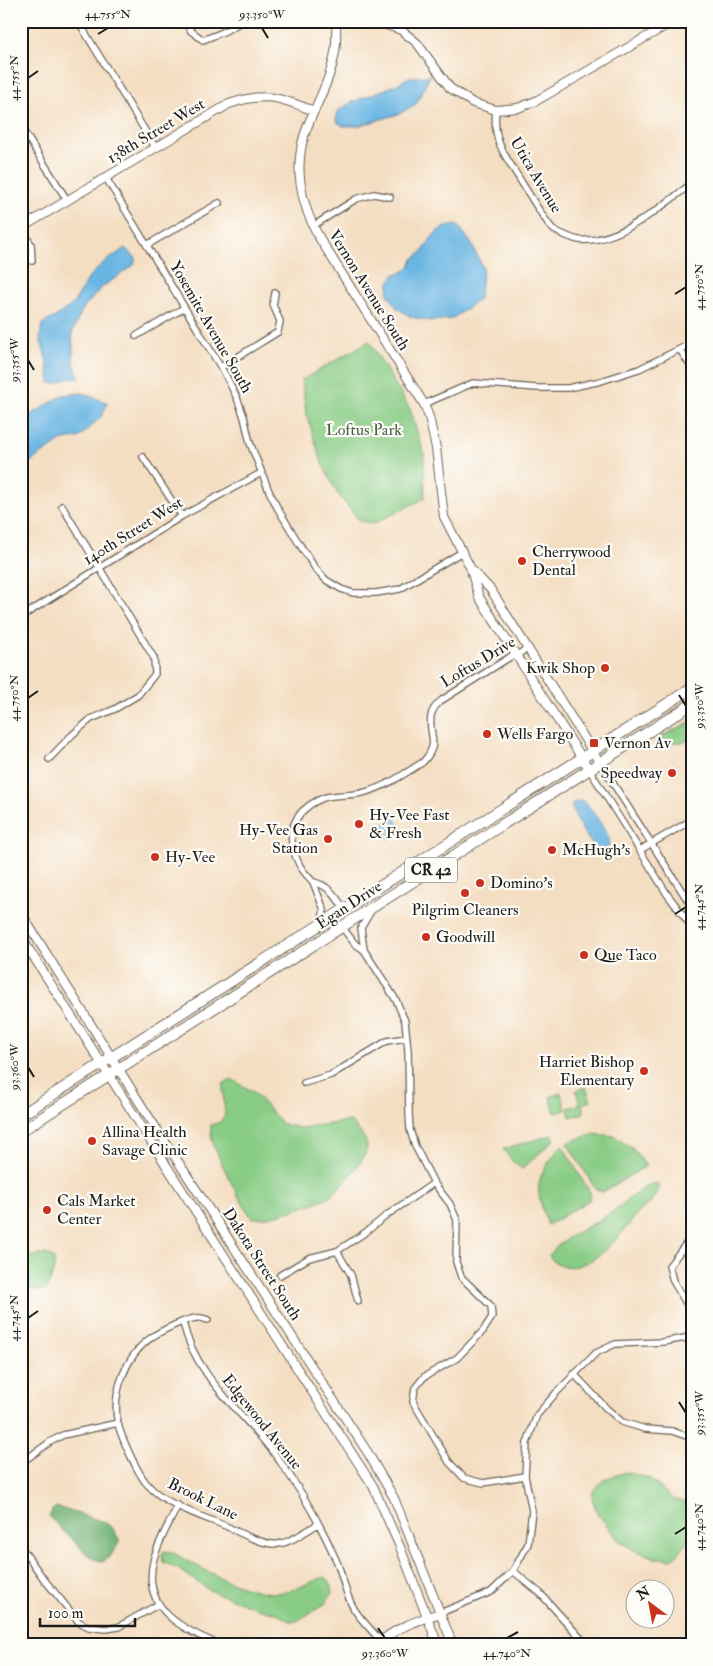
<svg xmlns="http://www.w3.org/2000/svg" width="713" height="1666" font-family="'IM FELL Double Pica',serif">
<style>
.green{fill:#88cc85;stroke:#527450}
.forest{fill:#6eb072;stroke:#456647}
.water{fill:#6ab6e3;stroke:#436980}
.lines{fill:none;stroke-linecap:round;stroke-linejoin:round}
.street-casing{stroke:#686056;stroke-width:8}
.secondary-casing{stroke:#686056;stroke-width:10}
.highway-casing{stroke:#686056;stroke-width:12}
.street{stroke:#fff;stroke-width:5.5}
.secondary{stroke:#fff;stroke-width:8}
.highway{stroke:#fff;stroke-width:10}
.ticks{fill:none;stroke:#1c1c1c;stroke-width:2}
.poi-dot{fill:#c8321e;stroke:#fdfcf7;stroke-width:2}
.labels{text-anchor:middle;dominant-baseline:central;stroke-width:4.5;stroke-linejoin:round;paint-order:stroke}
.shield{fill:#fdfcf7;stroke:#605f5e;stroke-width:1}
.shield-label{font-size:15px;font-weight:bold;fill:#1c1c1c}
.street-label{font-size:16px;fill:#1c1c1c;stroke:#fdfcf7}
.park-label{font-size:16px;fill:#476246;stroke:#fdfcf7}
.poi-label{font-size:16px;fill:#1c1c1c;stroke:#fdfcf7;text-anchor:start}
.neatline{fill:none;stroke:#1c1c1c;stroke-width:2}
.ticks-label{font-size:12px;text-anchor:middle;fill:#1c1c1c}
</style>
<rect width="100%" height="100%" fill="#fdfcf7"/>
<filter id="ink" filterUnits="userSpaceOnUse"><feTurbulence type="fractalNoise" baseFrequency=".02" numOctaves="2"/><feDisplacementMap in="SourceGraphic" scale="10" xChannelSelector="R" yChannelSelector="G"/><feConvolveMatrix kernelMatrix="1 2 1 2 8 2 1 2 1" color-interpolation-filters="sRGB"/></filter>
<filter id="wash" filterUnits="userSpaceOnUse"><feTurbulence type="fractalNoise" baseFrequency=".0096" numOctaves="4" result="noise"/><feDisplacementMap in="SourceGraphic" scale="20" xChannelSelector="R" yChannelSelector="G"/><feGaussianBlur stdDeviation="1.12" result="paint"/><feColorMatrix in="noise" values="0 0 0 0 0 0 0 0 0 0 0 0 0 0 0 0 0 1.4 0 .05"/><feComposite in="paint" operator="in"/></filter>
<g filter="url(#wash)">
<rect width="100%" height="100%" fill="#f4dec2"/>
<!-- green -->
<g class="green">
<polygon points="369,341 410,409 424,454 425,498 373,524 359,520 337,493 322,463 306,413 302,380"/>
<polygon points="692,721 692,741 660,744 662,736"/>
<path d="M 233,1080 L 255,1093 L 282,1124 L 300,1128 L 350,1121 C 356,1128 366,1137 367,1146 C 368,1158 339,1190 328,1197 C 318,1203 261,1223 252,1217 C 245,1212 214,1150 212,1140 C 211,1135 211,1129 211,1125 L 220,1122 L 225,1115 L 223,1091 L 224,1083 Z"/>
<polygon points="586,1087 591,1101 582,1104 584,1113 570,1117 568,1108 580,1104 576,1091"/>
<polygon points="561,1093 566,1110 555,1113 550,1097"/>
<polygon points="592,1134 614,1136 633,1149 646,1166 603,1192 596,1190 567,1143"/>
<polygon points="552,1135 555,1139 522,1169 513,1162 503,1149"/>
<path d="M 562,1145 L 591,1194 L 589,1200 L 548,1225 C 533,1185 535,1178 562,1145 Z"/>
<path d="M 654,1183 L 658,1184 L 659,1188 C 656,1193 654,1198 651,1202 C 646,1207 639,1211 634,1218 C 620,1236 591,1272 564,1266 C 558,1264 552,1262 549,1255 C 558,1239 596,1224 612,1212 C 626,1202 638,1190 654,1183 Z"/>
<path d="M 46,1254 C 47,1255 53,1257 54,1259 C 57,1263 50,1283 47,1288 L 40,1291 L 21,1285 L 21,1258 Z"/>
<path d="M 626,1472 L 649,1478 L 673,1499 L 692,1505 C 692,1535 696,1538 672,1559 L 655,1558 L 632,1549 L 618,1540 L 598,1514 L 592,1499 L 593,1491 L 604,1479 Z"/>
<path d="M 164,1551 L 172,1552 C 197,1567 255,1599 285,1592 C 298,1589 311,1581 325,1577 L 330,1581 L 332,1593 L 325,1604 L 297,1621 L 289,1621 L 277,1613 L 256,1608 L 209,1590 L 178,1569 L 163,1562 L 162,1554 Z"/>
</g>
<!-- forest -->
<polygon class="forest" points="57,1507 102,1521 112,1527 120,1541 110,1557 103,1562 91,1558 51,1519 49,1516 53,1509"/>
<!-- water -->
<g class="water">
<polygon points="430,76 416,104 399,114 358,126 343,126 336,121 338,111 352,102 396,85 409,77"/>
<path d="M 458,225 L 471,243 L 483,268 L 479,299 L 452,319 L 430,321 L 411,317 L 397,308 L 388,294 L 389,282 L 395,274 C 405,272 410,269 413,259 C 434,247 426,227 458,225 Z"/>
<polygon points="125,248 136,258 134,265 101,288 82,310 72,333 74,363 80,379 70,378 55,384 50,383 47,361 40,338 42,324 55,317 73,304 90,276 102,264"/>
<polygon points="83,393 108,403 101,417 79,438 62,440 21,468 21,421 63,395"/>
<path d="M 581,800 L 586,803 C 592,811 613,836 609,845 C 608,848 606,849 603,851 C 588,847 577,820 571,805 L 575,802 Z"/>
<polygon points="389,816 393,816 401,827 401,832 392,839 385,837 380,827 380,825 388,821 387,818"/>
</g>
</g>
<g filter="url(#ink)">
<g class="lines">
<!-- street casing -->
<g class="street-casing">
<g id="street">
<polyline points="78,21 155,147"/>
<polyline points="185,21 191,31 203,40 223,32 243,21"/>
<path d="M 496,110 C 492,143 506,156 522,183 C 528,192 547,225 554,230 C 560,233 572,239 579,240 C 617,244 663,206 692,183"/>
<polyline points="21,127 67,200"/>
<polyline points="106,178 226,376 237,398 244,417 250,443 269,491 278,509 298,542 315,568 326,580 341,589 353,593 376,593 400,589 462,552"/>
<polyline points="313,226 356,199 374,194 390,197"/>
<polyline points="21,229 31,244 32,261"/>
<polyline points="147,245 219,203"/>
<polyline points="136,336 184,308"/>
<polyline points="680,350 692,368"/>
<polyline points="221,367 278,332 280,321 273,305 275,293"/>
<polyline points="424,404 473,383 537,388 568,388 601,381 639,369 692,343"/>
<polyline points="143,457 182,516"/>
<polyline points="21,617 182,516 261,473"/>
<polyline points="49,759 72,735 91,719 115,709 138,695 155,674 154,658 62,506"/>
<polyline points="600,763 692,907"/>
<polyline points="589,769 667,894 692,927"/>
<polyline points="640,850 692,820"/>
<path d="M 313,882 C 308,876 302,871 299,864 C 284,835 292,811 323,798 C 337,793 354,797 369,791 C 388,785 406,773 423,762 C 441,742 428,737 431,716 C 432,710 437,704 442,700 L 510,657 L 517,655 L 528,648"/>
<path d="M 321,924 L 324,910 L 313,882 C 329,885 336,897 345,910"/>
<polyline points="342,927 355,944 364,950 361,928 371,911"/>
<polyline points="364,950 396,1000 405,1021 408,1050 409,1113 410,1130 415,1146 434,1183 450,1204 457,1220 456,1262 461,1277 491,1306 492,1317 483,1331 457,1358 424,1377 415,1388 413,1402 449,1462 464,1478 483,1483 525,1476"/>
<polyline points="304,1083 331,1075 387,1041 406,1038"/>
<polyline points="692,1236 669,1266 673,1281 692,1313"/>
<polyline points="337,1251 351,1275 358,1301"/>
<polyline points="280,1275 309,1258 337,1251 366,1232 387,1215 434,1183"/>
<path d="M 208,1320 C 205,1319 200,1317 197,1318 C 187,1318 161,1331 152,1337 C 126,1355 111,1393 118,1424 C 121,1436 127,1448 132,1459 C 137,1468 141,1478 148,1485 C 165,1505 204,1517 228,1527 C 240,1533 265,1546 278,1544 C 292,1542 306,1531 318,1524"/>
<path d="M 183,1323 C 197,1380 243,1411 276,1456 C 300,1488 321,1525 337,1562 C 343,1577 345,1594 354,1609 C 361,1620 372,1631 381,1641"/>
<polyline points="574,1374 606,1408 622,1422 645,1429 672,1431 692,1438"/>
<polyline points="21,1449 27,1458"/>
<polyline points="21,1463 50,1442 63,1435 118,1423"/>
<path d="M 178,1505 C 170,1522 159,1540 154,1558 C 140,1609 181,1628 220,1645"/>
<polyline points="21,1547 43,1578 79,1622 89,1627 106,1629 118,1627 159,1604"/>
<polyline points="513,1571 540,1593 587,1645"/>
<polyline points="440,1613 491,1592 513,1571 528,1544 532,1511 525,1476 527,1443 537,1415 556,1393 596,1353 615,1344 663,1342 685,1338 692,1335"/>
</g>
</g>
<!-- secondary casing -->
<g class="secondary-casing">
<g id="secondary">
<path d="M 336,21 C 336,31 337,42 335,52 C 331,78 318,101 308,125 C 292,163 300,204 320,239 L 424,404 L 429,417 L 436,448 L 444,517 L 470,567 L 479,597 L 589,769"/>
<polyline points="375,21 401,30 417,43 450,88 473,103 496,110 518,108 536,101 674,21"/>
<path d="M 21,228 L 229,104 C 265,91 281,98 314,111"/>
<polyline points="471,569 491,590 600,763"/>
<polyline points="21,913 145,1111 368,1453 394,1498 453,1645"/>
<polyline points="21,937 180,1187 373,1486 400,1547 438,1645"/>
<path d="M 378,1645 C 390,1629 422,1619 440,1613"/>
</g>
</g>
<!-- highway casing -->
<g class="highway-casing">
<g id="highway">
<polyline points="21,1115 692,688"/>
<polyline points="21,1131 692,704"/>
</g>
</g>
<!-- street -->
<use href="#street" class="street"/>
<!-- secondary -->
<use href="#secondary" class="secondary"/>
<!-- highway -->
<use href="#highway" class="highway"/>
</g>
</g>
<!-- ticks -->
<path class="ticks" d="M 262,28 L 268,38M 98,34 L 108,28M 28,78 L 38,71M 675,294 L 686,287M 28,360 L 34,370M 679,695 L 686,706M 28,698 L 38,691M 675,914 L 686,907M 28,1067 L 34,1077M 28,1318 L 38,1311M 679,1402 L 686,1413M 675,1534 L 686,1527M 378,1628 L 385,1638M 507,1638 L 518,1632"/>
<!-- markers -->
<g class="poi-dot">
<circle cx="522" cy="561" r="5"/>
<circle cx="605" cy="668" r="5"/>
<circle cx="487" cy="734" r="5"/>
<rect x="589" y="738" width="10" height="10" rx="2.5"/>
<circle cx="672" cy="773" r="5"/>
<circle cx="359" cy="824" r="5"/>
<circle cx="328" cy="839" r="5"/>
<circle cx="552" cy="850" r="5"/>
<circle cx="155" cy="857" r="5"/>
<circle cx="480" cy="883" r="5"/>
<circle cx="465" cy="893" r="5"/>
<circle cx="426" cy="937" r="5"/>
<circle cx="584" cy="955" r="5"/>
<circle cx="644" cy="1071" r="5"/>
<circle cx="92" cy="1141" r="5"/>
<circle cx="47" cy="1210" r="5"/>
</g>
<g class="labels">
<!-- shield labels -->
<rect class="shield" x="405" y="857.5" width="52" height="25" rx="4"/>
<g class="shield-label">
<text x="431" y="870">CR 42</text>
</g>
<!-- street labels -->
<g class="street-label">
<text transform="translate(156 131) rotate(-31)">138th Street West</text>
<text transform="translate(536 175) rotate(59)">Utica Avenue</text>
<text transform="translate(369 290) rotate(58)">Vernon Avenue South</text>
<text transform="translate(211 327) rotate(60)">Yosemite Avenue South</text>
<text transform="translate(133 531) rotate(-32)">140th Street West</text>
<text transform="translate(478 662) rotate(-31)">Loftus Drive</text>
<text transform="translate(349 905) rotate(-33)">Egan Drive</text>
<text transform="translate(262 1264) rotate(57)">Dakota Street South</text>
<text transform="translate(262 1422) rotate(51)">Edgewood Avenue</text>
<text transform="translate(203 1499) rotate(26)">Brook Lane</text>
</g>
<!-- park labels -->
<g class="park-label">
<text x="364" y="430">Loftus Park</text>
</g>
<!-- poi labels -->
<g class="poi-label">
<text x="532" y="552">Cherrywood<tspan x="532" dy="18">Dental</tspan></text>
<text x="595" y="668" text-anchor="end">Kwik Shop</text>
<text x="497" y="734">Wells Fargo</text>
<text x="604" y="743">Vernon Av</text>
<text x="662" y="773" text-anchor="end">Speedway</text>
<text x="369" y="815">Hy-Vee Fast<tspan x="369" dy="18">&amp; Fresh</tspan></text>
<text x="318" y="830" text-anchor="end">Hy-Vee Gas<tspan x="318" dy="18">Station</tspan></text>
<text x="562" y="850">McHugh's</text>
<text x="165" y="857">Hy-Vee</text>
<text x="490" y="883">Domino's</text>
<text x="465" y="910" text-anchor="middle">Pilgrim Cleaners</text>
<text x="436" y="937">Goodwill</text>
<text x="594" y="955">Que Taco</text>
<text x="634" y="1062" text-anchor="end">Harriet Bishop<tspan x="634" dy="18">Elementary</tspan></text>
<text x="102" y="1132">Allina Health<tspan x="102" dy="18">Savage Clinic</tspan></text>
<text x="57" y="1201">Cals Market<tspan x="57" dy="18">Center</tspan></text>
</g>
</g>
<!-- margin -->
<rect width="713" height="1666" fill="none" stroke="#fdfcf7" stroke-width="55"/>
<!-- north arrow -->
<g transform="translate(650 1604) rotate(328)"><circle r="24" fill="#fdfcf7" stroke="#a3a29f"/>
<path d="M0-4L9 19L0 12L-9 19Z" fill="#c8321e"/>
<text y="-8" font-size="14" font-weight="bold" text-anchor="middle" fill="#1c1c1c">N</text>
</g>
<!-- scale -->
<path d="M40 1618v8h95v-8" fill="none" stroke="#1c1c1c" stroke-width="2.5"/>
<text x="48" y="1618" font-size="15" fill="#1c1c1c" stroke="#fdfcf7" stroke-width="4" paint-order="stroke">100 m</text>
<rect x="28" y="28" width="658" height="1610" class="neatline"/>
<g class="ticks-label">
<text x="108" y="18">44.755°N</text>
<text x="262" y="18">93.350°W</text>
<text transform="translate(14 78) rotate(-90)" y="4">44.755°N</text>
<text transform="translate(699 287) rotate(-90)" y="4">44.750°N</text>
<text transform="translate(14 360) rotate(-90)" y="4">93.355°W</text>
<text transform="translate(14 698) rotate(-90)" y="4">44.750°N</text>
<text transform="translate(699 706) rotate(-90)" y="4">93.350°W</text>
<text transform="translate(699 907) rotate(-90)" y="4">44.745°N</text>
<text transform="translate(14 1067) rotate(-90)" y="4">93.360°W</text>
<text transform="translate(14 1318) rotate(-90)" y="4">44.745°N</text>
<text transform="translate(699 1413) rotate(-90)" y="4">93.355°W</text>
<text transform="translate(699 1527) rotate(-90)" y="4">44.740°N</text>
<text x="385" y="1657">93.360°W</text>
<text x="507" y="1657">44.740°N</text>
</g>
</svg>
